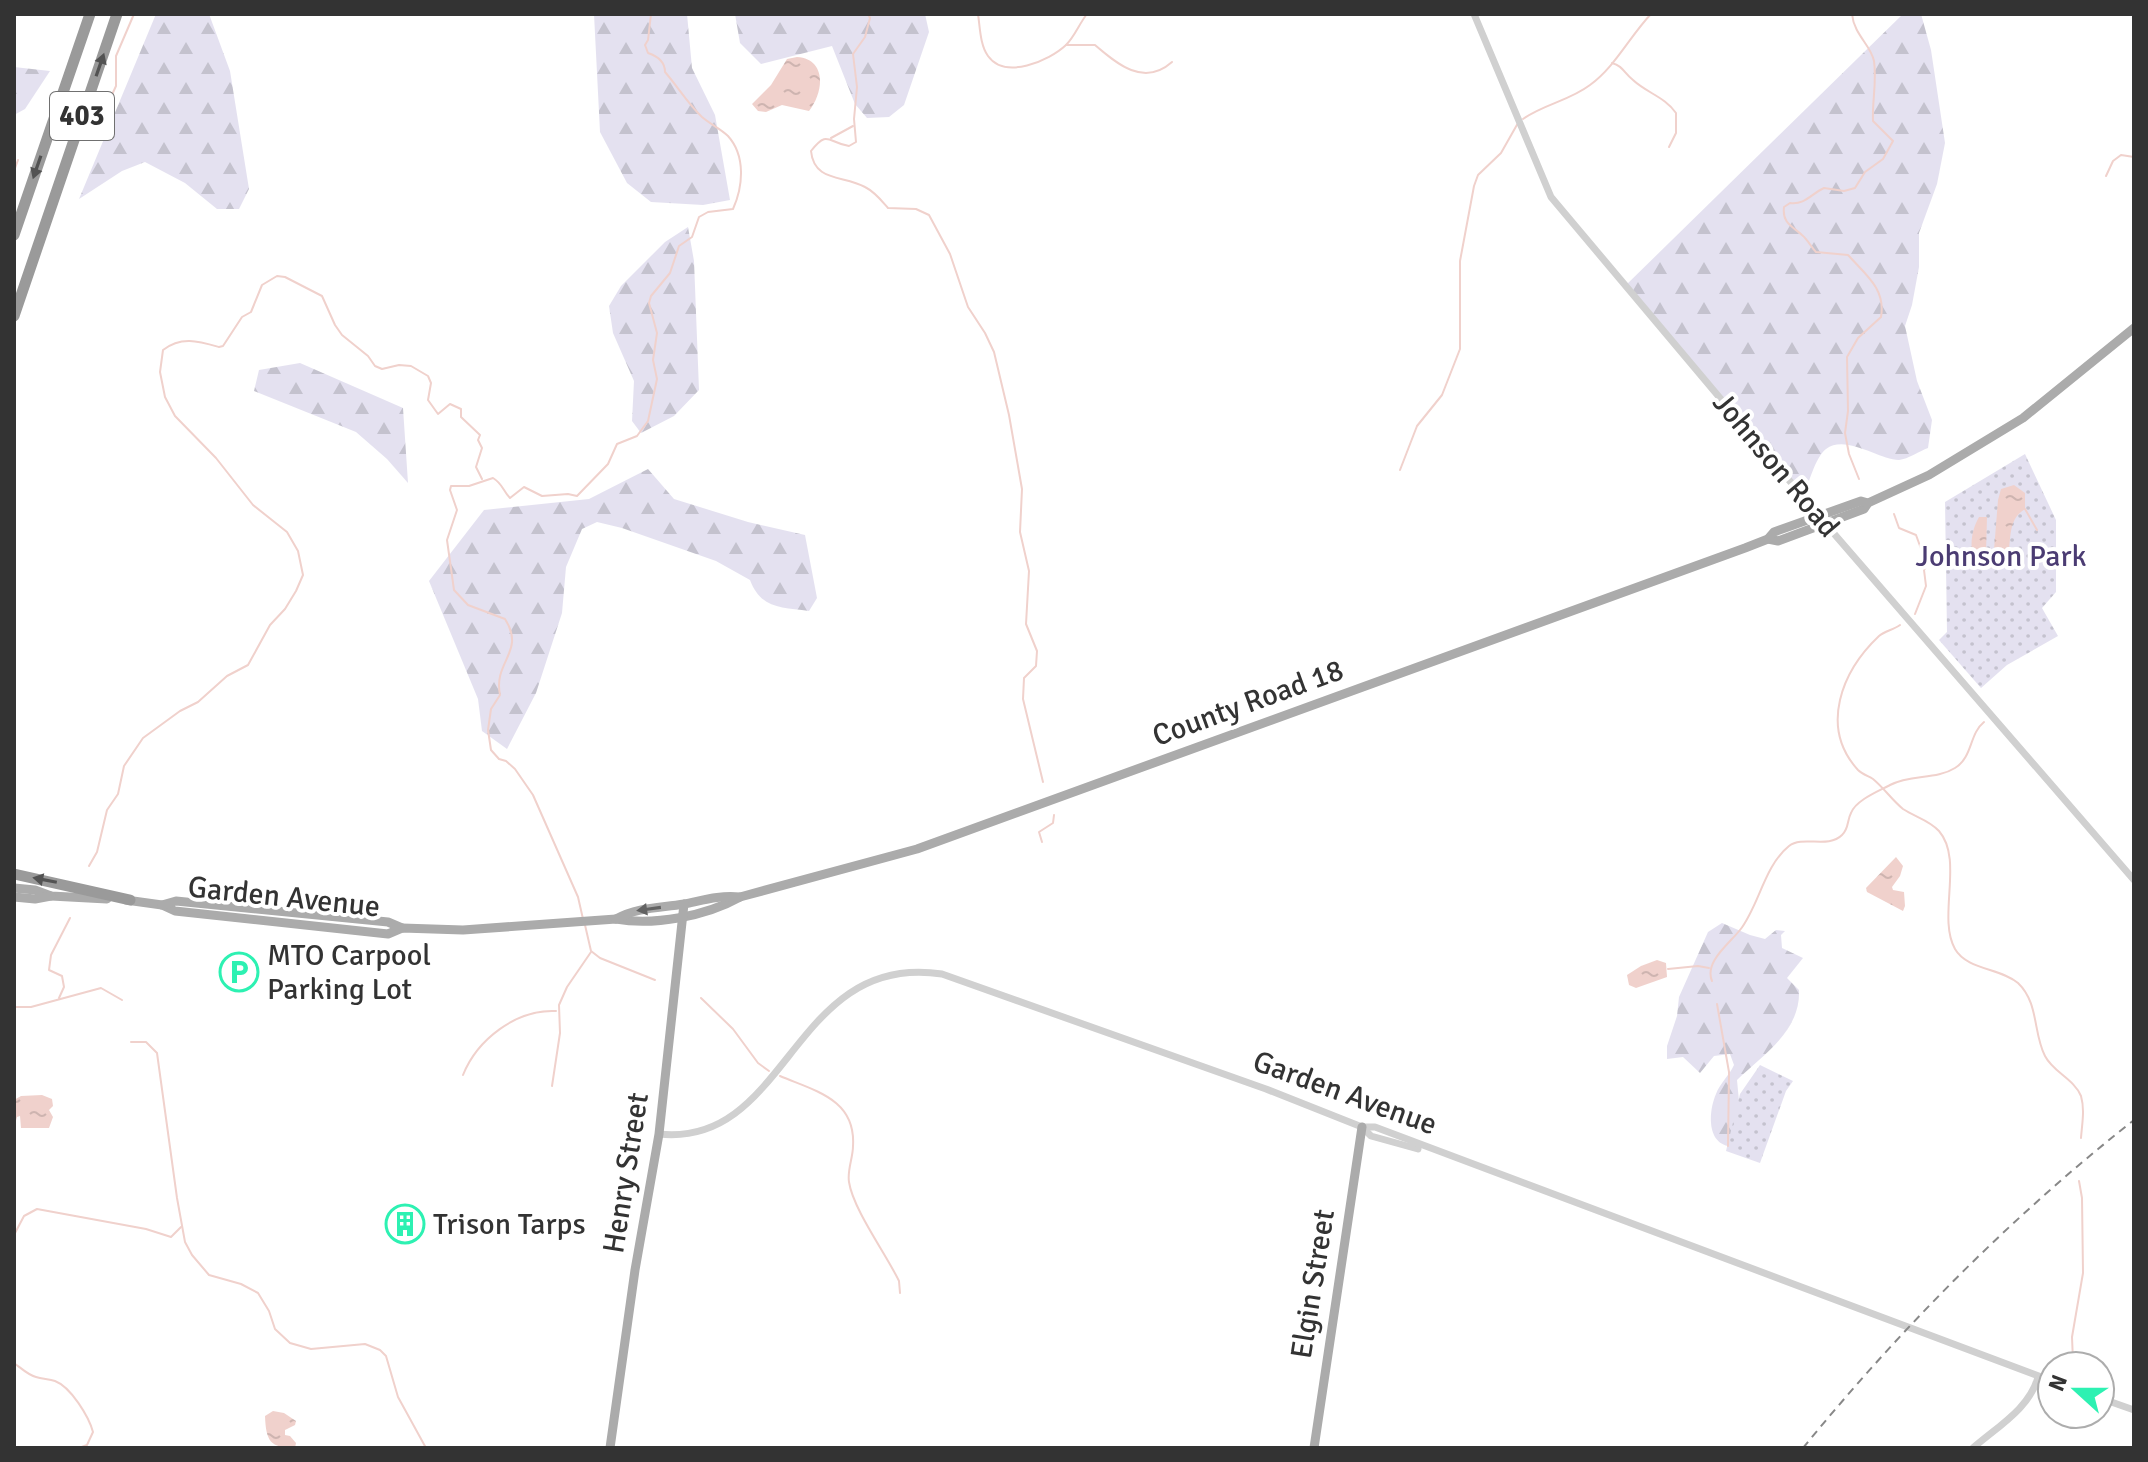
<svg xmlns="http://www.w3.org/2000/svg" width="2148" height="1462" font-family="Signika,sans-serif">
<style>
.forest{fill:url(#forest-firs)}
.park{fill:url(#park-dots)}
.water{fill:url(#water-ripples)}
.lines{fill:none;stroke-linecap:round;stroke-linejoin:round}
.stream{stroke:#f0d1cc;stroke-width:2}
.minor{stroke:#d0d0d0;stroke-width:7}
.major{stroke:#ababab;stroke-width:9}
.highway{stroke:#9a9a9a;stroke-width:11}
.rail{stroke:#888;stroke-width:2;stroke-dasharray:8 6;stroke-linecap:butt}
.oneway{fill:#525252}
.oneway2{fill:#636363}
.labels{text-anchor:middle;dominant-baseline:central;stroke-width:8;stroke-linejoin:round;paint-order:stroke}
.shield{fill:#fff;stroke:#707070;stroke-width:2}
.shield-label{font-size:28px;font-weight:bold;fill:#333}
.street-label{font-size:30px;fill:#333;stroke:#fff}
.park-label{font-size:30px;fill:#4b3c73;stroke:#fff}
.poi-label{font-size:30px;fill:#333;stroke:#fff;text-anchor:start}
</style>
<defs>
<pattern id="forest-firs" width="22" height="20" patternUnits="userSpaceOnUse" patternTransform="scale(2)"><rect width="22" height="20" fill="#e4e1f0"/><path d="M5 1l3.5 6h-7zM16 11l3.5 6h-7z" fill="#c4c2ce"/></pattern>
<pattern id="park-dots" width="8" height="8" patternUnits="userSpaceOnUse" patternTransform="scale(2)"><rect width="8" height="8" fill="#e4e1f0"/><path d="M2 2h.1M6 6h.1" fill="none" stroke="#c4c2ce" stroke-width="1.8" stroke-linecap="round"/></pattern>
<pattern id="water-ripples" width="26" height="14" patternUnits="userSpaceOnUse" patternTransform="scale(2)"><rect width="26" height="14" fill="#f0d1cc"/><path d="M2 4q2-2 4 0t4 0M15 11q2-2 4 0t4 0" fill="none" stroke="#ceb4b0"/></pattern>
</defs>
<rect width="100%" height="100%" fill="#fff"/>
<!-- forest -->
<g class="forest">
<polygon points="156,14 209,14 230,71 249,189 239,209 217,209 185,183 145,162 122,171 79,199"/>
<polygon points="594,14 687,14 692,68 715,115 730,200 703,205 651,202 627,183 600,132"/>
<polygon points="735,14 925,14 929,32 904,105 889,117 867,118 855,104 832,46 761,64 740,43"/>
<path d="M 1903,14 L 1921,14 L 1931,50 L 1945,143 L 1937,184 L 1919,233 L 1919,267 L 1912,305 L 1905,326 L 1917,381 L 1932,420 L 1928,448 C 1920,451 1908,459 1899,460 C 1879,460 1846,434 1826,449 C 1815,458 1809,483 1804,495 L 1624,287 Z"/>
<polygon points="14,67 50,71 25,109 14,115"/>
<polygon points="688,227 694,261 699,390 674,416 641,433 632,421 634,381 613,333 609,306 621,286 665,242"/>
<polygon points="300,363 403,408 408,483 387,459 356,432 254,391 259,370"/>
<path d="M 648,469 L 674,499 L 748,522 L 805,535 L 817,598 L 809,611 C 781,607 761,609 750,580 L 716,561 L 622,528 L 597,522 L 582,529 L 566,567 L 562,613 L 536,693 L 507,749 L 482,731 L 478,699 L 429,581 L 484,510 L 589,499 Z"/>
<path d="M 1722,923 L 1750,935 L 1765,939 L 1776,930 L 1785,931 L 1781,935 L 1782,948 L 1803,958 L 1787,978 L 1799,990 C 1801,1031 1763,1055 1737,1080 L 1740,1112 L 1728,1146 C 1706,1141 1709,1110 1716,1094 C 1720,1083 1729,1076 1734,1065 L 1730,1054 L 1714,1056 L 1700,1073 L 1683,1057 L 1667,1059 L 1667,1046 L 1677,1016 L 1679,997 L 1708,932 Z"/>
</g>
<!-- park -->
<g class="park">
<polygon points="2025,454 2056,520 2056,592 2042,608 2058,636 2007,665 1981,688 1939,640 1947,632 1945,502"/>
<polygon points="1760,1065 1793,1081 1786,1091 1760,1163 1726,1151 1740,1094"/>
</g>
<!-- water -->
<g class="water">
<path d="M 797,57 C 827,59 824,92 809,111 L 782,105 L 766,112 L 758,111 L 752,104 L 771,85 L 787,59 Z"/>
<path d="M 2014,485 L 2025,493 L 2025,509 C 2005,521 2013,544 2006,564 C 1969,580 1965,541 1979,517 L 1987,517 L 1986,553 L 1991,554 L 1994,550 L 1998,500 L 2001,489 Z"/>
<polygon points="1896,857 1903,866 1900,876 1892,887 1893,890 1904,892 1905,906 1903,911 1867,892 1866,888"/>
<polygon points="1657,960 1666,963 1667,977 1636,988 1629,985 1627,975 1641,966"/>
<polygon points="42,1095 52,1099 53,1106 49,1110 53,1117 49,1128 21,1128 20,1116 17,1117 14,1128 14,1100 21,1096"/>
<path d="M 273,1411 L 284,1413 L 296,1421 L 295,1425 L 285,1430 L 285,1435 L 290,1436 L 296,1443 L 295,1448 C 270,1448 266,1441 265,1416 Z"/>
</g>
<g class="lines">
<!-- stream -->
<g class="stream">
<path d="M 868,14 L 870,18 L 865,37 L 853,54 L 857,87 L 854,119 L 856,142 L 849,146 C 828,143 828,129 811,151 C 814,182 843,175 865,187 C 875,192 881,200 888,208 L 916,209 L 929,215 L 950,254 L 968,307 L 985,333 L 994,352 L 1009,415 L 1022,489 L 1020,532 L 1029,571 L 1026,624 L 1037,651 L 1036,666 L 1024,678 L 1023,699 L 1043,782"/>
<path d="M 978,14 C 980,27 980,45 988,56 C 1005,80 1049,61 1066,45 C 1075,36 1079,24 1087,14"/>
<path d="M 1852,14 C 1854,35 1871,45 1874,61 C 1877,81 1872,102 1873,121 L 1893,141 L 1883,159 L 1865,172 L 1855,188 L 1844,191 L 1824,188 C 1811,194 1805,205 1790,203 L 1784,207 C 1782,223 1792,226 1802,235 C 1808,240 1811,247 1816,252 L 1848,255 C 1866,275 1886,289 1881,317 L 1858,338 L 1847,357 L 1848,411 L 1845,433 L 1849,454 L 1859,479"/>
<polyline points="2074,14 2075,14"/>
<path d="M 1066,45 L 1095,45 C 1117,64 1144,87 1172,62"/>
<path d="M 1612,63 C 1623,66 1624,73 1633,80 C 1647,93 1665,97 1676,113 L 1676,133 L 1669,147"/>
<path d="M 1523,119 C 1544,104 1569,101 1590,85 C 1615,67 1630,36 1651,14"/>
<polyline points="100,121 116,86 116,56 134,14"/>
<polyline points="831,138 853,126"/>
<polyline points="14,171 18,160"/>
<polyline points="2106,176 2113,161 2121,155 2134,157"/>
<polyline points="1400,470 1417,426 1442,395 1460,349 1460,261 1474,186 1478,175 1501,153 1518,123"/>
<polyline points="2025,509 2037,530"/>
<polyline points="1894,514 1899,528 1916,535 1927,565 1924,570 1926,586 1915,614"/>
<path d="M 1900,625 C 1893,630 1885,631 1879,636 C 1842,671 1819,727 1858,770 C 1862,774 1868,776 1873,779 C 1884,788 1892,800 1903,809 C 1915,817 1929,820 1939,831 C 1964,860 1937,917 1955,949 C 1967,970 2001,968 2018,983 C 2039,1003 2033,1033 2045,1056 C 2053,1072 2074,1079 2081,1096 C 2085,1110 2082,1124 2081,1138"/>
<polyline points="1042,842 1039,832 1053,823 1054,815"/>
<path d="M 89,866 L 97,852 L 107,810 L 118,794 L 124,766 L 143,738 L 180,711 L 198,702 L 227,676 L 248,665 L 270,625 L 285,609 L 296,591 L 303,575 L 298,551 L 287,532 L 253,505 L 216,458 L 175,416 L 165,397 L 160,372 L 163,350 C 181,336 198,341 219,347 L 223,346 L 242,317 L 251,312 L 262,285 L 277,276 L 285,277 L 322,296 L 335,325 L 342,335 L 368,356 L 375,366 L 382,369 L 399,365 L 411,366 L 428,376 L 431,383 L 428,400 L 438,414 L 450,404 L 461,409 L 461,417 L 480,435 L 478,440 L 482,448 L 476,467 L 482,479"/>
<path d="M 583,919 L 578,897 L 533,795 L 515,769 L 506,761 L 499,759 L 491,750 L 488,730 L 491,709 L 500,695 C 493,661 526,652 505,619 L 468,605 L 454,590 L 447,540 L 457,510 L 450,490 L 451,486 L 469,486 L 493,478 C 503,484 503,491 510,498 L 524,487 L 542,496 L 568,494 L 577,496 L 608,464 L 617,444 L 637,436 L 648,421 L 657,379 L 653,360 L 657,333 L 649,303 L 651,296 L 670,273 L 679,246 L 692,237 L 699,217 L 708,212 L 733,209 C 743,187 746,156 728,136 C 721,129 710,124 702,117 C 688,104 678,87 665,72 C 665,62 657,56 648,53 L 645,45 L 648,40 L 651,14"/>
<polyline points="585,925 591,951 600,958 655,980"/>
<polyline points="1668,969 1698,966 1709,968"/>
<path d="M 1712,981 C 1704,962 1729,944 1740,930 C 1759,906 1764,866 1789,846 C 1803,835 1828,849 1842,835 C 1849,829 1847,820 1851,813 C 1856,800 1879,791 1890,785 C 1911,774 1936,780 1955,768 C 1973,757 1969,734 1984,722"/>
<polyline points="59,998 64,987 62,976 49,970 51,955 70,918"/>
<polyline points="701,998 733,1029 758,1063 769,1071"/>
<polyline points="1717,1004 1729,1072 1728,1146"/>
<polyline points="14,1007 31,1007 101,988 122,1000"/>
<polyline points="131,1042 146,1042 157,1053 177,1198 185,1242 192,1255 209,1275 241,1284 258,1293 269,1311 275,1329 290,1343 311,1349 365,1344 380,1350 386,1356 398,1397 426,1448"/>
<path d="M 463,1075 C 477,1040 516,1009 556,1011"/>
<path d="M 780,1076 C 815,1091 856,1099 853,1146 C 853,1158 847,1170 849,1182 C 853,1209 886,1254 899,1281 L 900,1293"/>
<polyline points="552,1086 560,1033 559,1005 567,987 591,952"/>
<polyline points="14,1235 24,1216 37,1209 146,1229 171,1237 181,1227"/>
<polyline points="2073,1361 2072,1337 2083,1273 2082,1198 2079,1181"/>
<path d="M 14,1363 C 21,1368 28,1375 36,1377 C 42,1379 49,1379 55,1381 C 71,1387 89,1417 93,1432 L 87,1445 L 79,1448"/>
<polyline points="14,1366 14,1376"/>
</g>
<!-- minor -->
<g class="minor">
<polyline points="1474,14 1551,197 1836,536 2134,880"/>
<polyline points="1362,1127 1371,1136 1418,1149"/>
<path d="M 659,1134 C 790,1148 791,951 942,974 L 1266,1089 L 1362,1127 L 1375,1127 L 2052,1381"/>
<polyline points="2100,1398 2134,1410"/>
<path d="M 1973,1448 C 1997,1427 2030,1408 2038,1377"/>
</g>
<!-- major -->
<g class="major">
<polyline points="1768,539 1778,541 1864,509 1868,503 1929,475 2023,418 2134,328"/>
<polyline points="14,888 35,890 51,896 107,899"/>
<polyline points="14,897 35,899 51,896"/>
<path d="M 126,900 L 162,905 L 175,911 L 388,934 L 402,928 L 463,930 L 616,919 C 654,926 706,916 740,897 L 917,849 L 1745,548 L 1768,539 L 1774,532 L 1861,501 L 1868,503"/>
<polyline points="162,905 176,901 388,922 402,928"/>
<path d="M 616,919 C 638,907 660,908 684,904 C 704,900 719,895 740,897"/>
<polyline points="610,1448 635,1270 659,1134 684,904"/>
<polyline points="1314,1448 1362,1127"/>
</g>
<!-- highway -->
<g class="highway">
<polyline points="14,235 90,14"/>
<polyline points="14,316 117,14"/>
<polyline points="14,874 130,900"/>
</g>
<!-- rail -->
<path class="rail" d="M 1803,1448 C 1901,1328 2012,1216 2134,1120"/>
</g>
<!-- one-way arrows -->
<defs><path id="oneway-solid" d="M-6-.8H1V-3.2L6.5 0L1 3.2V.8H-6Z" transform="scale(2)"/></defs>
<g class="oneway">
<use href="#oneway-solid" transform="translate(100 65) rotate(-71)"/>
<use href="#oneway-solid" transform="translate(37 167) rotate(109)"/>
<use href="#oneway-solid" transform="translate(45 880) rotate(-169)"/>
</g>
<use class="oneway2" href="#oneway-solid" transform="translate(649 909) rotate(172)"/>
<!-- icons -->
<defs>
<g id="parking-ring" transform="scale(2)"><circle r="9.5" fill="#fff" stroke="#2df1b2" stroke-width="1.5"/><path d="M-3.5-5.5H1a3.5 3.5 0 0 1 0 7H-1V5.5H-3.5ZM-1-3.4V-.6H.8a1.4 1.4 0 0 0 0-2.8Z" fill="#2df1b2"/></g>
<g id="building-ring" transform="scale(2)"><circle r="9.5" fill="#fff" stroke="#2df1b2" stroke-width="1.5"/><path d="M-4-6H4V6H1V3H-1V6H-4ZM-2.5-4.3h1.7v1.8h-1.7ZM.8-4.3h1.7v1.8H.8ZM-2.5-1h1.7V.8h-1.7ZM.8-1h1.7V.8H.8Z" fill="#2df1b2"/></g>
</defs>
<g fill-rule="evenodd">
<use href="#parking-ring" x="239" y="972"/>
<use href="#building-ring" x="405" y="1224"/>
</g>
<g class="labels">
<!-- shield labels -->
<rect class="shield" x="50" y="92" width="64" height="48" rx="6"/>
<g class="shield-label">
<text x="82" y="116">403</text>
</g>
<!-- street labels -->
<g class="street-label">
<text transform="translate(1776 465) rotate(50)">Johnson Road</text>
<text transform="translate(1248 703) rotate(-20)">County Road 18</text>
<text transform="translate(284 897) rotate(6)">Garden Avenue</text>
<text transform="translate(1345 1093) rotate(20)">Garden Avenue</text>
<text transform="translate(626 1173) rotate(-81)">Henry Street</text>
<text transform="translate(1313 1284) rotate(-81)">Elgin Street</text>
</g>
<!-- park labels -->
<g class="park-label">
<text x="2001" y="556">Johnson Park</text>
</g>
<!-- poi labels -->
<g class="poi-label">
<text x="267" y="955">MTO Carpool<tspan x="267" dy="34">Parking Lot</tspan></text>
<text x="433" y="1224">Trison Tarps</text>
</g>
</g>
<!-- border -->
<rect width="2148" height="1462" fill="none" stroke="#333333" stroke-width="32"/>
<!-- north arrow -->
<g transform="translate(2076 1390) rotate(291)"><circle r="38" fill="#ffffff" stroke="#adadad" stroke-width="2"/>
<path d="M0-6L14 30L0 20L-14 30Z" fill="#2df1b2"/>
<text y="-12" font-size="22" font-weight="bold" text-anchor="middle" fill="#333333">N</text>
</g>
</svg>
